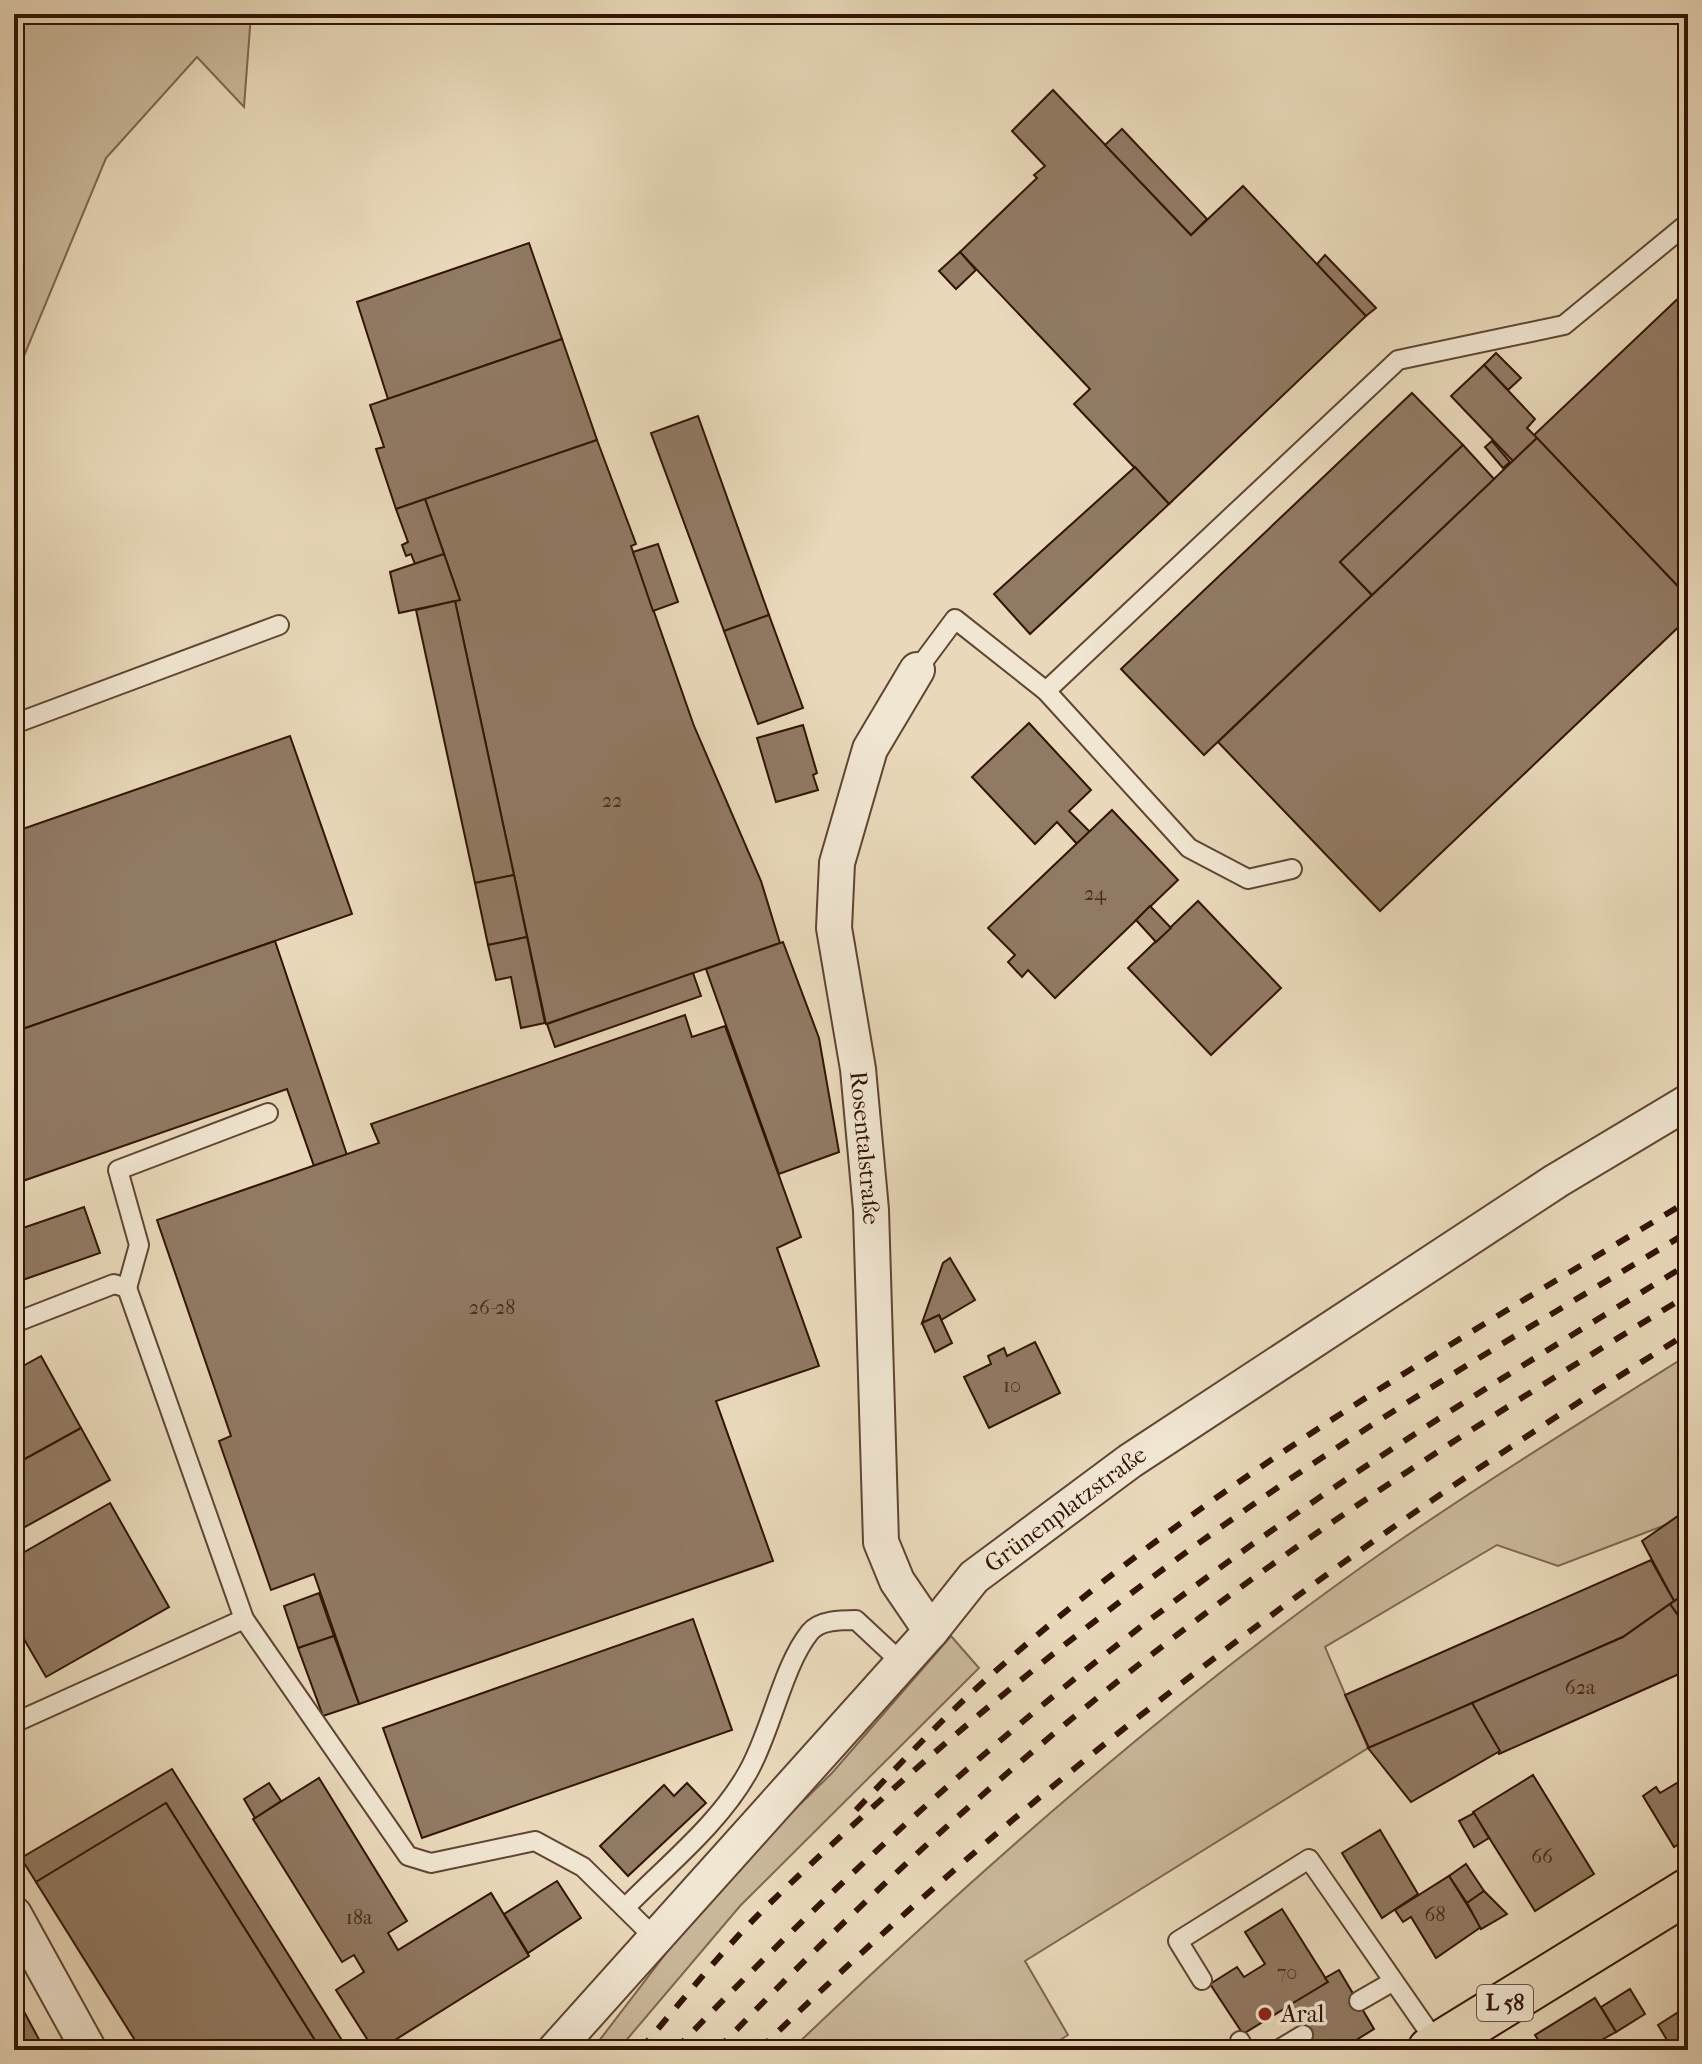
<svg xmlns="http://www.w3.org/2000/svg" width="1702" height="2064" font-family="'IM FELL French Canon',serif">
<style>
.green{fill:#cab89b;stroke:#7e6650;stroke-width:2}
.building{fill:#917a63;stroke:#321404;stroke-width:2}
.lines{fill:none;stroke-linecap:round;stroke-linejoin:round}
.service-casing{stroke:#604532;stroke-width:22}
.minor-casing{stroke:#604532;stroke-width:38}
.primary-casing{stroke:#321404;stroke-width:48}
.service{stroke:#f1e6d2;stroke-width:18}
.minor{stroke:#f1e6d2;stroke-width:34}
.primary{stroke:#e9d9ba;stroke-width:44}
.rail{stroke:#321404;stroke-width:6;stroke-dasharray:14 14;stroke-linecap:butt}
.poi-dot{fill:#8f2418;stroke:#f1e6d2;stroke-width:3}
.labels{text-anchor:middle;dominant-baseline:central;stroke-width:7;stroke-linejoin:round;paint-order:stroke}
.number-label{font-size:20px;fill:#4a2e1c}
.shield{fill:#f1e6d2;stroke:#6b5342;stroke-width:2}
.shield-label{font-size:22px;font-weight:bold;fill:#321404}
.street-label{font-size:24px;fill:#321404;stroke:#f1e6d2}
.poi-label{font-size:24px;fill:#321404;stroke:#f1e6d2;text-anchor:start}
</style>
<rect width="100%" height="100%" fill="#e9d9ba"/>
<filter id="stains"><feTurbulence type="fractalNoise" baseFrequency=".0025" numOctaves="4"/><feColorMatrix values="0 0 0 0 .2 0 0 0 0 .09 0 0 0 0 .02 0 0 0 .5 -.17"/></filter>
<radialGradient id="worn" r=".72"><stop offset=".6" stop-color="#630" stop-opacity="0"/><stop offset="1" stop-color="#630" stop-opacity=".3"/></radialGradient>
<!-- green -->
<g class="green">
<polygon points="14,14 251,14 244,107 197,57 106,158 14,380"/>
<path d="M 1688,1355 L 1688,1510 L 1668,1524 L 1558,1566 L 1497,1545 L 1325,1647 L 1368,1748 L 1025,1961 L 1068,2035 L 1044,2050 L 791,2050 C 980,1869 1178,1694 1393,1545 C 1489,1479 1589,1417 1688,1355 Z"/>
<polygon points="951,1636 979,1668 740,1906 618,2050 592,2050 719,1884 832,1773"/>
</g>
<!-- building -->
<g class="building">
<polygon points="1053,90 1191,235 1243,186 1366,316 1169,504 1074,404 1090,389 960,252 1037,178 1034,175 1045,166 1012,131"/>
<polygon points="1122,129 1207,219 1191,235 1105,145"/>
<polygon points="529,243 562,339 388,399 357,302"/>
<polygon points="960,252 976,270 956,289 939,271"/>
<polygon points="1325,255 1376,308 1366,316 1317,264"/>
<polygon points="1688,289 1688,597 1534,435"/>
<polygon points="562,339 597,440 396,509 376,449 384,447 370,405"/>
<polygon points="1496,353 1521,378 1508,390 1484,365"/>
<polygon points="1484,365 1535,419 1527,428 1537,438 1513,461 1451,396"/>
<polygon points="1412,393 1463,445 1340,562 1372,595 1204,755 1121,669"/>
<polygon points="698,416 769,615 724,631 651,433"/>
<polygon points="1537,438 1688,597 1688,618 1380,911 1218,742"/>
<polygon points="597,440 636,544 631,546 694,726 761,881 780,943 546,1024 455,601 460,600 425,499"/>
<polygon points="1492,441 1510,462 1503,468 1485,447"/>
<polygon points="1463,445 1494,479 1372,595 1340,562"/>
<polygon points="1135,467 1169,504 1030,634 994,594"/>
<polygon points="425,499 444,554 415,564 411,554 406,556 402,545 408,542 396,509"/>
<polygon points="658,544 678,602 653,611 633,552"/>
<polygon points="444,554 460,600 399,613 390,572"/>
<polygon points="455,601 514,875 475,883 416,610"/>
<polygon points="769,615 803,708 758,724 724,631"/>
<polygon points="1029,723 1091,790 1069,811 1090,832 1077,844 1057,822 1035,844 972,777"/>
<polygon points="803,725 817,773 813,775 818,790 776,802 757,738"/>
<polygon points="290,736 352,914 14,1032 14,832"/>
<polygon points="1112,810 1178,880 1055,998 1028,970 1022,977 1008,962 1015,955 988,928"/>
<polygon points="514,875 527,937 488,945 475,883"/>
<polygon points="1198,901 1281,988 1211,1055 1128,968"/>
<polygon points="1150,906 1171,928 1156,942 1136,920"/>
<polygon points="527,937 545,1023 521,1028 511,977 496,980 488,945"/>
<polygon points="275,941 347,1155 314,1166 287,1089 14,1184 14,1032"/>
<polygon points="783,942 819,1038 839,1152 779,1174 706,969"/>
<polygon points="693,973 701,996 555,1047 547,1024"/>
<polygon points="685,1015 692,1037 725,1026 801,1237 777,1248 819,1366 716,1401 773,1561 359,1704 314,1574 271,1590 219,1441 231,1436 157,1220 379,1143 371,1124"/>
<polygon points="84,1207 100,1253 14,1283 14,1231"/>
<polygon points="950,1258 975,1300 941,1320 939,1315 922,1323 943,1263"/>
<polygon points="939,1315 952,1343 935,1352 922,1323"/>
<polygon points="1035,1342 1060,1393 989,1428 964,1377 991,1364 988,1356 1004,1348 1007,1356"/>
<polygon points="41,1356 81,1428 14,1465 14,1371"/>
<polygon points="81,1428 110,1480 14,1533 14,1465"/>
<polygon points="110,1503 169,1607 46,1677 14,1622 14,1558"/>
<polygon points="1688,1509 1688,1592 1674,1601 1642,1541"/>
<polygon points="1651,1560 1674,1601 1623,1637 1369,1748 1345,1695"/>
<polygon points="1688,1592 1688,1630 1670,1604"/>
<polygon points="319,1593 334,1636 298,1648 284,1606"/>
<polygon points="1670,1604 1688,1630 1688,1670 1499,1754 1472,1703 1623,1637"/>
<polygon points="693,1619 732,1730 422,1838 383,1728"/>
<polygon points="334,1636 359,1704 323,1716 298,1648"/>
<polygon points="1472,1703 1500,1751 1411,1802 1368,1748"/>
<polygon points="172,1769 348,2050 321,2050 166,1803 36,1882 21,1858"/>
<polygon points="1533,1775 1594,1874 1535,1911 1473,1812"/>
<polygon points="1687,1777 1688,1838 1674,1847 1643,1796 1656,1787 1660,1793"/>
<polygon points="319,1778 407,1921 388,1933 398,1950 491,1893 529,1956 379,2050 374,2050 336,1990 364,1972 354,1955 342,1962 253,1819"/>
<polygon points="269,1783 281,1801 255,1818 244,1799"/>
<polygon points="687,1783 706,1803 628,1876 600,1846 664,1785 674,1796"/>
<polygon points="166,1803 321,2050 141,2050 36,1882"/>
<polygon points="1474,1813 1489,1838 1474,1847 1459,1821"/>
<polygon points="1380,1830 1418,1894 1382,1918 1342,1853"/>
<polygon points="1466,1864 1484,1891 1467,1903 1449,1876"/>
<polygon points="1449,1876 1481,1927 1436,1958 1411,1917 1403,1922 1395,1910"/>
<polygon points="557,1881 581,1918 528,1953 504,1914"/>
<polygon points="1484,1891 1507,1914 1481,1929 1467,1903"/>
<polygon points="1282,1909 1328,1982 1243,2034 1210,1984 1237,1967 1244,1977 1265,1964 1245,1932"/>
<polygon points="1339,1970 1374,2029 1340,2050 1314,2050 1288,2006 1328,1982 1325,1978"/>
<polygon points="1630,1989 1645,2014 1616,2032 1601,2007"/>
<polygon points="14,1993 42,2045 33,2050 14,2050"/>
<polygon points="1595,1998 1616,2032 1598,2042 1603,2050 1545,2050 1535,2035"/>
<polygon points="1677,2013 1688,2031 1688,2050 1673,2050 1658,2025"/>
</g>
<g class="lines">
<!-- service casing -->
<g class="service-casing">
<g id="service">
<polyline points="917,670 955,619 1046,691 1189,848 1248,879 1292,869"/>
<polyline points="1046,691 1398,360 1564,325 1688,223"/>
<polyline points="14,724 279,625"/>
<polyline points="127,1288 139,1245 118,1170 268,1113"/>
<polyline points="14,1323 114,1284 127,1288 244,1619 408,1856 431,1863 535,1841 583,1867 654,1937"/>
<polyline points="14,1723 244,1619"/>
<path d="M 625,1908 C 666,1866 719,1824 748,1772 C 772,1730 782,1667 810,1632 C 820,1620 841,1620 856,1620 L 902,1663"/>
<polyline points="1202,1980 1178,1941 1309,1859 1438,2045"/>
<polyline points="1359,2001 1392,1982"/>
<polyline points="1240,2041 1245,2050"/>
<polyline points="1278,2050 1303,2035"/>
</g>
</g>
<!-- minor casing -->
<g class="minor-casing">
<g id="minor">
<path id="s1" d="M 917,670 L 870,749 L 837,863 L 834,928 L 858,1069 L 871,1210 L 881,1542 L 897,1581 L 931,1631"/>
<polyline points="14,1914 89,2050"/>
<path id="s2" d="M 555,2050 L 931,1631 L 974,1577 L 1130,1461 L 1556,1181 L 1688,1102"/>
</g>
</g>
<!-- primary casing -->
<g class="primary-casing">
<polyline id="primary" points="1430,2050 1688,1891"/>
</g>
<!-- service -->
<use href="#service" class="service"/>
<!-- minor -->
<use href="#minor" class="minor"/>
<!-- primary -->
<use href="#primary" class="primary"/>
<!-- rail -->
<g class="rail">
<path d="M 856,1810 C 897,1767 937,1724 980,1685 C 1193,1492 1443,1349 1688,1201"/>
<path d="M 640,2050 C 682,2001 723,1949 769,1904 C 921,1757 1088,1619 1261,1499 C 1399,1403 1544,1319 1688,1232"/>
<path d="M 675,2050 C 838,1879 1015,1717 1206,1578 C 1360,1464 1524,1364 1688,1264"/>
<path d="M 717,2050 C 867,1893 1029,1746 1202,1616 C 1357,1499 1523,1396 1688,1295"/>
<path d="M 759,2050 C 1041,1775 1354,1540 1688,1333"/>
</g>
</g>
<!-- markers -->
<circle class="poi-dot" cx="1265" cy="2014" r="8"/>
<g class="labels">
<!-- number labels -->
<g class="number-label">
<text x="612" y="800">22</text>
<text x="1095" y="893">24</text>
<text x="492" y="1307">26-28</text>
<text x="1012" y="1385">10</text>
<text x="1580" y="1687">62a</text>
<text x="1542" y="1856">66</text>
<text x="1435" y="1914">68</text>
<text x="359" y="1917">18a</text>
<text x="1287" y="1972">70</text>
</g>
<!-- shield labels -->
<rect class="shield" x="1477" y="1985" width="56" height="36" rx="6"/>
<g class="shield-label">
<text x="1505" y="2003">L 58</text>
</g>
<!-- street labels -->
<g class="street-label">
<text stroke="none"><textPath href="#s1" startOffset="498">Rosentalstraße</textPath></text>
<text stroke="none"><textPath href="#s2" startOffset="746">Grünenplatzstraße</textPath></text>
</g>
<!-- poi labels -->
<g class="poi-label">
<text x="1281" y="2014">Aral</text>
</g>
</g>
<!-- margin -->
<rect width="1702" height="2064" fill="none" stroke="#e9d9ba" stroke-width="48"/>
<rect x="16" y="16" width="1670" height="2032" fill="none" stroke="#321404" stroke-width="4"/>
<rect x="24" y="24" width="1654" height="2016" fill="none" stroke="#321404" stroke-width="2"/>
<rect width="100%" height="100%" filter="url(#stains)"/>
<rect width="100%" height="100%" fill="url(#worn)"/>
</svg>
